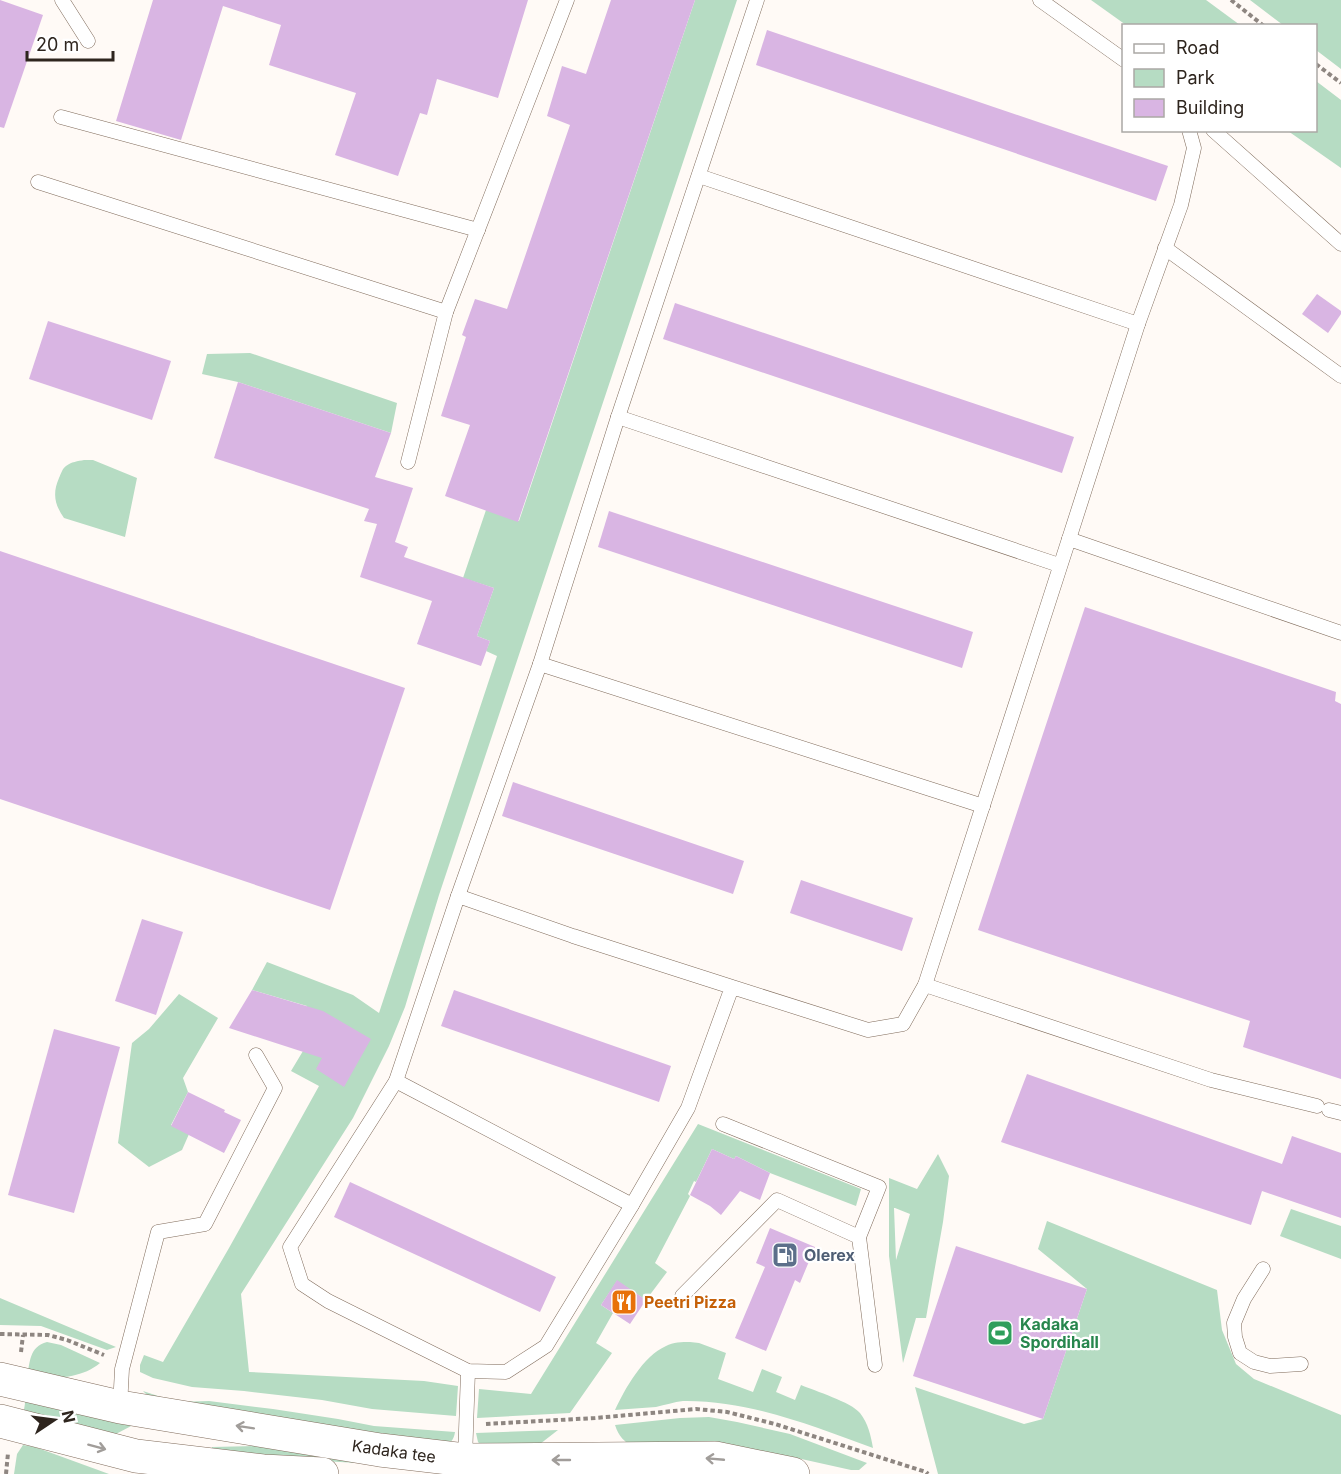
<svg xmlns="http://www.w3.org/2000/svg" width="1341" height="1474" font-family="Inter,sans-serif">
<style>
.green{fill:#b6dcc3;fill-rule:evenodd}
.building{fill:#d9b5e3}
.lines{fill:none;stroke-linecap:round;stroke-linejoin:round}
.service-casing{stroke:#806c5c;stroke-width:15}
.secondary-casing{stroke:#806c5c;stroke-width:34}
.path{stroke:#8e8681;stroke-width:4;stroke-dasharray:4.5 3;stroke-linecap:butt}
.service{stroke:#fff;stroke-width:14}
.secondary{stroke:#fff;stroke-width:33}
.oneway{stroke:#a19d9a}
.labels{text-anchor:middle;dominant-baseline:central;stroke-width:4.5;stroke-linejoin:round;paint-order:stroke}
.service-label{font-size:16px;font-weight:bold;fill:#4e5e75;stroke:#fff;text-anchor:start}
.food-label{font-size:16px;font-weight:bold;fill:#c56008;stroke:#fff;text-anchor:start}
.leisure-label{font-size:16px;font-weight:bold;fill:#27864d;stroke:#fff;text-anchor:start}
.street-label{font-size:16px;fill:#2e251e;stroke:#fff}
</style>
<rect width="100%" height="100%" fill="#fffaf6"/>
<!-- green -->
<g class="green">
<polygon points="695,0 737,0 439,895 405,1007 389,1046 353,1118 241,1294 249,1372 424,1381 458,1386 456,1416 372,1409 322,1400 244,1391 192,1387 153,1378 140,1372 140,1365 144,1355 163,1362 229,1248 319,1086 291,1071 303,1051 307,1006 252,990 267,962 353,995 379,1013 497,656 486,651 490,641 477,636 494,588 463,578 486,510 519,521"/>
<polygon points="1091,0 1206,0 1240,25 1126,25"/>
<polygon points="1250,0 1341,0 1341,69 1316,50 1316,26 1283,25"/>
<polygon points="1316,81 1341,100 1341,168 1288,131 1316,130"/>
<polygon points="250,353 397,403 391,433 238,382 202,374 207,354"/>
<path d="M 84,460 L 93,460 L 137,478 L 125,537 L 64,518 C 55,505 52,494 59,478 C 61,474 62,469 66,466 C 71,462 78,461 84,460 Z"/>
<polygon points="179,994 218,1018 183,1078 188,1092 171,1125 189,1134 182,1150 149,1167 118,1143 132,1043 149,1029"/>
<polygon points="698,1124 861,1189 856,1206 770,1173 736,1156 734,1159 712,1149 696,1182 694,1181 688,1194 690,1196 655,1263 667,1272 646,1300 617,1281 601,1305 613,1313 596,1343 612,1353 570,1413 477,1418 479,1389 531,1394"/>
<path d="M 938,1154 L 949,1176 L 943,1222 L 926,1318 L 916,1318 L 903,1363 L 889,1256 L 889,1178 L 917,1189 ZM 895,1208 L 910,1214 L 896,1260 L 894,1208 Z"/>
<polygon points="1291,1209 1341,1226 1341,1259 1280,1236"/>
<polygon points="1047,1221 1217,1290 1222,1330 1236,1364 1254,1379 1341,1415 1341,1474 938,1474 915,1387 1024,1424 1043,1419 1087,1289 1038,1249"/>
<polygon points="0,1298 116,1347 107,1350 41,1326 0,1325"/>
<path d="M 47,1342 L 61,1345 L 100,1363 C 80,1380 52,1378 27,1378 C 30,1362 29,1347 47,1342 Z"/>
<path d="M 690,1342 L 699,1343 L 726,1353 L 718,1379 L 753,1392 L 762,1369 L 782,1377 L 776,1392 L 795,1400 L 801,1385 C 815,1391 851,1402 860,1413 C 868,1423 871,1436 873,1448 C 812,1426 749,1400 683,1401 C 674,1402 665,1405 656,1407 C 642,1408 628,1409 615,1410 C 625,1389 643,1356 666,1346 C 673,1342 682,1342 690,1342 Z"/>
<path d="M 143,1391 L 176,1402 L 209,1401 L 273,1409 L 338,1419 L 374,1426 L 455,1432 C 454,1440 450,1444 442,1447 L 402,1442 L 297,1426 L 162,1406 L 155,1403 Z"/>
<polygon points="26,1397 135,1424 114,1435 23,1416"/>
<path d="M 709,1417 L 737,1422 L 790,1434 L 867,1463 L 859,1470 L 851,1470 L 788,1456 L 634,1448 C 624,1441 619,1437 615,1425 L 680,1418 Z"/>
<polygon points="558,1430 540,1444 482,1446 478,1442 476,1433"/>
<polygon points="23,1445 35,1447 109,1474 14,1474 17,1454"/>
<polygon points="259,1446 376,1464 286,1459 212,1452 212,1447"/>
</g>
<!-- building -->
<g class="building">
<polygon points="0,0 43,15 4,128 0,127"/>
<polygon points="153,0 528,0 498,98 437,79 427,115 420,113 398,176 335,155 356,93 269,65 281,25 223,6 181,140 116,121"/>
<polygon points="611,0 695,0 518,522 445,496 470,425 441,416 466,337 462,335 475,299 507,309 570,125 547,116 562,66 586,74"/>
<polygon points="767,30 1168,166 1156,201 756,65"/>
<polygon points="1317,294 1341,311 1341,314 1328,333 1302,314"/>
<polygon points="675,303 1074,437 1062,473 663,339"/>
<polygon points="48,321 171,361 152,420 29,379"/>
<polygon points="238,382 391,433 375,477 413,488 395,542 408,547 404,557 494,588 477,636 490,641 481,666 417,644 432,601 360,577 377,524 364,521 369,509 214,458"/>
<polygon points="609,511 973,632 962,668 598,547"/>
<polygon points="0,551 405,688 330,910 0,799"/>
<polygon points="1085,607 1336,692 1335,701 1341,704 1341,1079 1243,1047 1250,1021 978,930"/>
<polygon points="513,782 744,861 733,894 502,816"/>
<polygon points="801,880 913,918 902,951 790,913"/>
<polygon points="142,919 183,932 156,1015 115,1001"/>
<polygon points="252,990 323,1011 371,1039 344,1087 316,1069 322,1058 229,1028"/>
<polygon points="454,990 671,1066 659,1102 441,1026"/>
<polygon points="54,1029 120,1047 74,1213 8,1195"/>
<polygon points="1027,1074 1282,1164 1292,1136 1341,1153 1341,1218 1262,1191 1251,1225 1001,1142"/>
<polygon points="188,1092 225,1110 224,1112 241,1120 224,1153 171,1126"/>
<polygon points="712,1149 734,1159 736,1156 770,1173 760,1200 740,1191 721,1215 710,1206 690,1195"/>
<polygon points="350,1182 556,1277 540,1312 334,1217"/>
<polygon points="770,1228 815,1247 800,1283 795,1280 766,1351 735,1338 765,1267 756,1263"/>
<polygon points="956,1246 1087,1289 1043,1419 913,1376"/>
<polygon points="617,1280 646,1300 630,1324 601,1305"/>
</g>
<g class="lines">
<!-- service casing -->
<g class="service-casing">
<g id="service">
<polyline points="62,0 88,41"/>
<polyline points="1040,0 1124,60"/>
<polyline points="61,117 478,230"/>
<polyline points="1213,130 1341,244"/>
<polyline points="699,176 1138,324"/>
<polyline points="38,182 446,312"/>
<polyline points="1165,248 1341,376"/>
<polyline points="618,417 1059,565"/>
<polyline points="408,462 446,312 567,0"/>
<polyline points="1069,539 1138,324 1181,205 1194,148 1189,130"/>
<polyline points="540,664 983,806"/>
<polyline points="458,896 540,664 618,417 757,0"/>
<polyline points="925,985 1069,539 1341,633"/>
<polyline points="732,987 573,936 458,896 396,1081 290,1247 302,1284 328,1301 468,1371 506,1372 546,1346 632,1205 688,1108 732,987 868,1030 903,1024 925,985 1211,1080 1317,1106"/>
<polyline points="396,1081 632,1205"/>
<polyline points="1329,1110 1341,1113"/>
<polyline points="723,1124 879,1187 859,1237"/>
<polyline points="1263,1269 1244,1299 1234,1323 1235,1337 1240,1353 1254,1362 1270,1366 1301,1364"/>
<polyline points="682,1296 777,1200 859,1237 875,1365"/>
<polyline points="120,1407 122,1369 158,1232 205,1224 275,1088 256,1055"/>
<polyline points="465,1460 468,1371"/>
</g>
</g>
<!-- secondary casing -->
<g class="secondary-casing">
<g id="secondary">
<polyline points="0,1379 120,1407 380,1450 465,1460 715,1458 793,1474"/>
<polyline points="0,1421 136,1456 263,1471 322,1474"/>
</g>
</g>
<!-- path -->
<g class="path">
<polyline points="1231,0 1264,26"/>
<polyline points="1316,64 1341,83"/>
<polyline points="0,1334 48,1335 67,1340 104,1355"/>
<polyline points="21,1352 23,1335"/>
<polyline points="486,1424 595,1418 696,1409 727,1412 775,1424 926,1472 928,1474"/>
<polyline points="6,1474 8,1453"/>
</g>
<!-- service -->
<use href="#service" class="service"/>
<!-- secondary -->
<use href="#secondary" class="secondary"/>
</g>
<!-- one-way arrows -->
<defs><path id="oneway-shaft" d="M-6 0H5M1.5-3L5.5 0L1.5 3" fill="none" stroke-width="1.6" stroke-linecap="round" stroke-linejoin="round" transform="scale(1.5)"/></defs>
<g class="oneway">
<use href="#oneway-shaft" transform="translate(245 1427) rotate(-171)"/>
<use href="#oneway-shaft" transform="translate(97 1447) rotate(15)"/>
<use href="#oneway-shaft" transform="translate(715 1459) rotate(-175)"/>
<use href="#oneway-shaft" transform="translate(561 1460) rotate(180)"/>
</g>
<!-- icons -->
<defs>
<g id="fuel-square" transform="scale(1.35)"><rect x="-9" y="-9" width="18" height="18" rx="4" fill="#5c6f8a" stroke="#fff"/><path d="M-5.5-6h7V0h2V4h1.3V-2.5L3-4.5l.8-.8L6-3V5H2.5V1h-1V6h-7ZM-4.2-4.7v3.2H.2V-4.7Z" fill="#fff"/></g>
<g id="restaurant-square" transform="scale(1.35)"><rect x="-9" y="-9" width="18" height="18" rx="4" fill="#e8710a" stroke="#fff"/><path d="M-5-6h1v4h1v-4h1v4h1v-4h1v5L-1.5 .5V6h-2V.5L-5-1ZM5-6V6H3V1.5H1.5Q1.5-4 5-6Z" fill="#fff"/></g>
<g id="stadium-square" transform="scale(1.35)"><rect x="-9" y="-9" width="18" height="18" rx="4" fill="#2e9e5b" stroke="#fff"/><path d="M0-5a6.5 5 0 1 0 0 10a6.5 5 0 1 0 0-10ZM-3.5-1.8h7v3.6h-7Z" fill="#fff"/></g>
</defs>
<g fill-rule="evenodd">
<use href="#fuel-square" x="785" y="1255"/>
<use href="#restaurant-square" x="624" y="1302"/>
<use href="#stadium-square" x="1000" y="1333"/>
</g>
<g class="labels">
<!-- service labels -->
<g class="service-label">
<text x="804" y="1255">Olerex</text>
</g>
<!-- food labels -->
<g class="food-label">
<text x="644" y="1302">Peetri Pizza</text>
</g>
<!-- leisure labels -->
<g class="leisure-label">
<text x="1020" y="1324">Kadaka<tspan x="1020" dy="18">Spordihall</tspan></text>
</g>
<!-- street labels -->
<g class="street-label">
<text transform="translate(394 1451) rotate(8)">Kadaka tee</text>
</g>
</g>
<!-- legend -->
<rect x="1122" y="24" width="195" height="108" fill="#ffffff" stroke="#aba8a5" stroke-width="1.5"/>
<rect x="1134" y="44" width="30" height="9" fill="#ffffff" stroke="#aba8a5" stroke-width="1.5"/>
<text x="1176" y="54" font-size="18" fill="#2e251e">Road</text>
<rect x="1134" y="69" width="30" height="18" fill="#b6dcc3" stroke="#aba8a5" stroke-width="1.5"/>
<text x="1176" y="84" font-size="18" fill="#2e251e">Park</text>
<rect x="1134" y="99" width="30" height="18" fill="#d9b5e3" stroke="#aba8a5" stroke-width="1.5"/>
<text x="1176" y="114" font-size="18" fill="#2e251e">Building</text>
<!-- north arrow -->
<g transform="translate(54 1420) rotate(77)" stroke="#ffffff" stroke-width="4.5" paint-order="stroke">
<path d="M0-4.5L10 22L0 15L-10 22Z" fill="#2e251e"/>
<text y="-9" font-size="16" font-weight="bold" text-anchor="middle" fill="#2e251e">N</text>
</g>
<!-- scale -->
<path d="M27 51v9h86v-9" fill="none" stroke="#2e251e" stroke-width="3"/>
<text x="36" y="51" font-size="18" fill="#2e251e" stroke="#ffffff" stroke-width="4.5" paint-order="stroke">20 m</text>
</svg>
